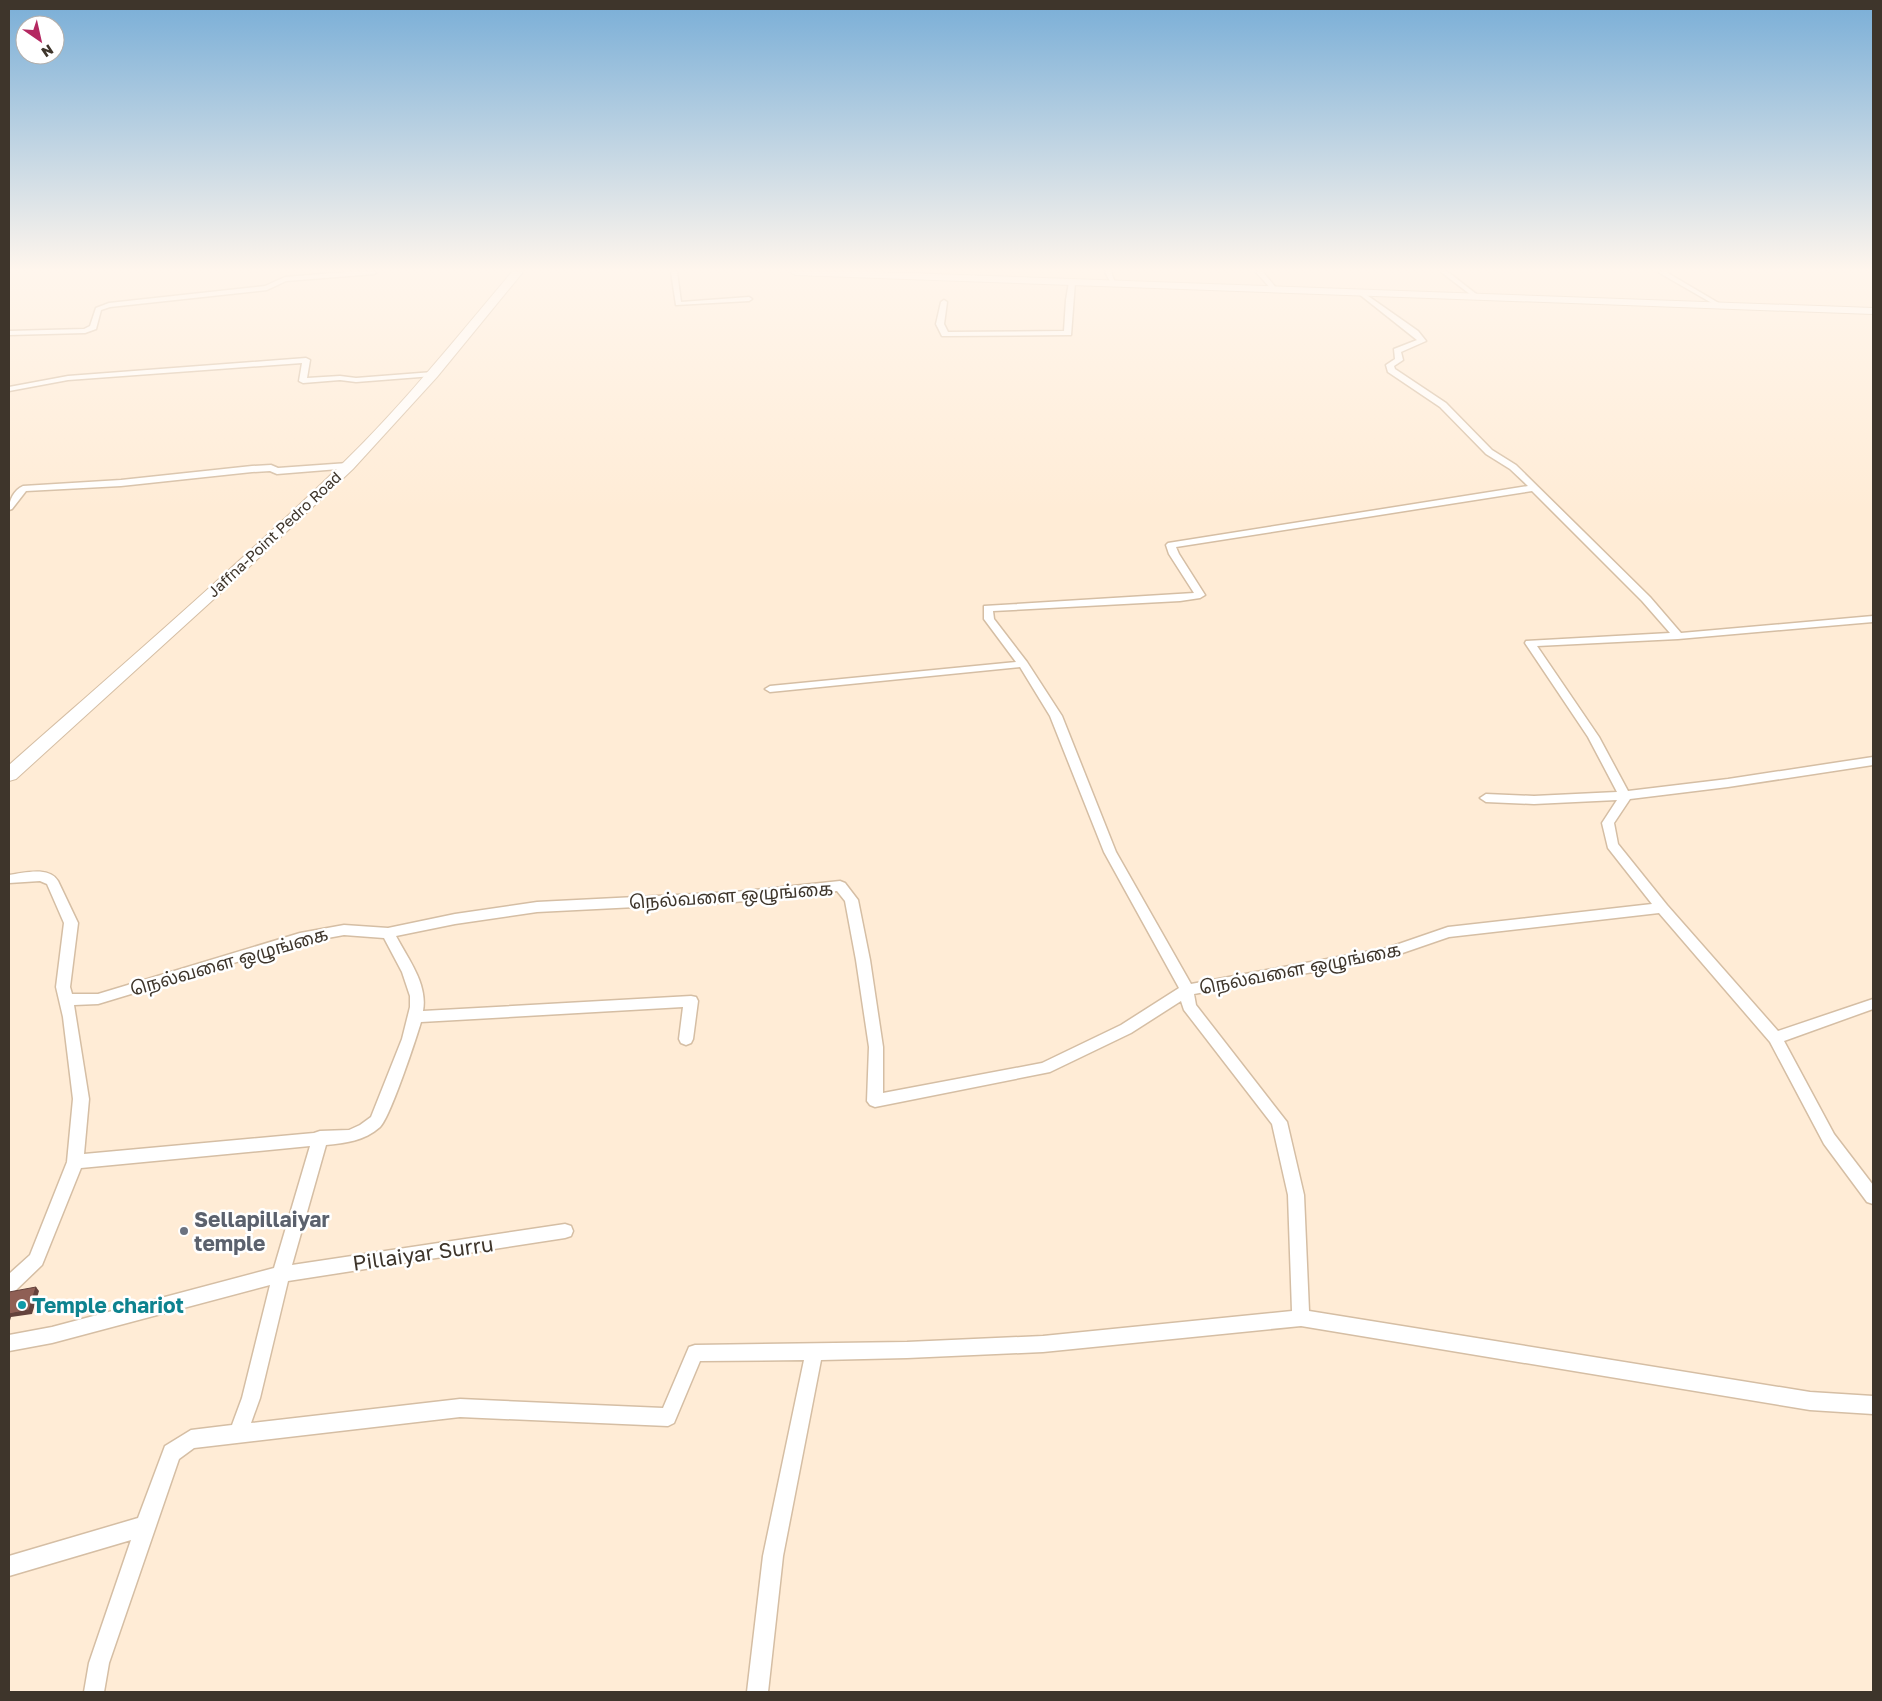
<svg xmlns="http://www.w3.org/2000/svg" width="1882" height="1701" font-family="'Golos Text','Noto Sans Tamil',sans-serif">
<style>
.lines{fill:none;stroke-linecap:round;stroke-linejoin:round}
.street-casing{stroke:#d5bea4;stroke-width:3}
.secondary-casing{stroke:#d5bea4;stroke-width:2}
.primary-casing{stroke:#d5bea4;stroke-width:2}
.street{fill:#fff;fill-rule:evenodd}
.secondary{fill:#fff;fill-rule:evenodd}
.primary{fill:#fff;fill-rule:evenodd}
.shaded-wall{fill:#64423c}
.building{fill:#8f5f55;stroke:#64423c}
.worship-dot{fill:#6b7280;stroke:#fff;stroke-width:2}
.culture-dot{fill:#0f9aa8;stroke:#fff;stroke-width:2}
.labels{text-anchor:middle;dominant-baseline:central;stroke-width:5;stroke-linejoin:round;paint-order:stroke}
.far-street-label{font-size:15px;fill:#3e352b;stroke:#fff}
.street-label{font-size:18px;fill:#3e352b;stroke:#fff}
.near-worship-label{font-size:21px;font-weight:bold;fill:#5b616d;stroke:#fff;text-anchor:start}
.near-street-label{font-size:21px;fill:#3e352b;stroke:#fff}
.near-culture-label{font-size:21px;font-weight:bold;fill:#0d838f;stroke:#fff;text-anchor:start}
</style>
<rect width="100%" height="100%" fill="#ffecd6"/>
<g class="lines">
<!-- street casing -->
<g class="street-casing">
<g id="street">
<polygon points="347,272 377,272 374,274 286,281 267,290 110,307 101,310 96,329 85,333 9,335 9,331 84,329 90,326 96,308 109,303 265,286 285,277"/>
<polygon points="671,272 677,272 681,302 749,297 752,299 749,301 676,305"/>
<polygon points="1105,272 1111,272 1116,285 1112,285"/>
<polygon points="1256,272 1263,272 1277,289 1277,291 1273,291"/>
<polygon points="1441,272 1448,272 1480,297 1475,298"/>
<polygon points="1658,272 1666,272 1722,305 1717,306"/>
<polygon points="1072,280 1075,282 1071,335 945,336 942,336 936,324 941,302 944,300 947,302 944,324 948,332 1064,331 1066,300 1069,282"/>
<path d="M 1361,291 L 1418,331 L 1426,341 L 1401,352 L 1403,360 L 1394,366 L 1395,369 L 1446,403 L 1492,450 L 1516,465 L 1650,597 L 1681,633 L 1873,616 L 1873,622 L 1678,639 L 1537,646 L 1599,737 L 1628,791 L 1728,779 L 1873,757 L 1873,765 L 1728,787 L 1630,799 L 1614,823 L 1618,844 L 1667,905 L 1778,1031 L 1873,999 L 1873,1009 L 1784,1041 L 1834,1134 L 1873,1185 L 1873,1204 L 1867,1202 L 1824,1144 L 1770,1042 L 1659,913 L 1449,937 L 1388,958 L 1194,994 L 1196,1005 L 1287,1122 L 1304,1195 L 1309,1311 L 1810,1392 L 1873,1396 L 1873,1414 L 1810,1410 L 1301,1326 L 1043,1352 L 907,1358 L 821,1360 L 783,1556 L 768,1692 L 747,1692 L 763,1556 L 804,1360 L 700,1361 L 674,1423 L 668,1426 L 460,1417 L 194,1448 L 179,1459 L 109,1663 L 104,1692 L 84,1692 L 89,1663 L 131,1540 L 9,1576 L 9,1556 L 138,1518 L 165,1446 L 191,1430 L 232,1425 L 242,1398 L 270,1285 L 52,1343 L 9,1351 L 9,1335 L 52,1327 L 274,1268 L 310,1146 L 81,1168 L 42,1265 L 15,1291 L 9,1293 L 9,1274 L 30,1255 L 67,1162 L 73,1099 L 63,1017 L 56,987 L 64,923 L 47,884 L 40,881 L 9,883 L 9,875 C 24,873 49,866 58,881 L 78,923 L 70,987 L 72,994 L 98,994 L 300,933 L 344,925 L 388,928 L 455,914 L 537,902 L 735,892 L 840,881 L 845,883 L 858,900 L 870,960 L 883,1047 L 883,1093 L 1042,1063 L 1121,1025 L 1179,988 L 1104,852 L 1050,716 L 1020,667 L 770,692 L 765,689 L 770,686 L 1016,662 L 984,619 L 984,606 L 1194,593 L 1169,554 L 1166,545 L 1168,543 L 1528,486 L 1510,469 L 1486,454 L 1440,407 L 1388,372 L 1386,365 L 1395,359 L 1394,349 L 1417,340 L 1359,294 L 1358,293 ZM 1532,491 L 1642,601 L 1670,633 L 1526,641 L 1525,643 L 1588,737 L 1617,792 L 1534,796 L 1486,794 L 1480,798 L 1486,802 L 1534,804 L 1617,800 L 1602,823 L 1608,848 L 1652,904 L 1448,927 L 1387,948 L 1191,984 L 1116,852 L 1062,716 L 1027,662 L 994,619 L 993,611 L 1180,601 L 1200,598 L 1205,595 L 1179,554 L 1176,547 ZM 837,891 L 845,901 L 856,960 L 869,1047 L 867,1101 L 870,1105 L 875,1107 L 1050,1072 L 1131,1033 L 1181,1001 L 1184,1010 L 1272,1124 L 1288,1195 L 1292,1311 L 1043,1336 L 907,1342 L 695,1345 L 689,1347 L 663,1408 L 460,1399 L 251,1423 L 260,1398 L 288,1281 L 565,1238 L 571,1236 L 573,1231 L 571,1226 L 565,1224 L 292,1265 L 326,1145 C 346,1143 364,1141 380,1127 C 390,1118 416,1039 421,1022 L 683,1007 L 679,1039 L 681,1043 L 686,1045 L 691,1043 L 693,1039 L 698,1001 L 696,997 L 691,996 L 423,1011 C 428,984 408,959 396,936 L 455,924 L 537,912 L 735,902 ZM 344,935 L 384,938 L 402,972 L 410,996 L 410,1007 L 402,1039 L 371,1117 L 360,1125 L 349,1130 L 320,1131 L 314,1133 L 84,1154 L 89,1099 L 74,1005 L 98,1004 L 300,943 Z"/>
<polygon points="306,358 310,360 307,378 340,376 356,378 433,372 437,374 433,376 356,382 340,380 303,383 299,381 302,363 68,380 9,391 9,387 68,376"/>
<path d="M 348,463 L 352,466 L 351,468 L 277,474 L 270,471 L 252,472 L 121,486 L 26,491 L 12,509 L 9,510 C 9,500 14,490 23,486 L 121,480 L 252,466 L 271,465 L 278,468 Z"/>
</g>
</g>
<!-- secondary casing -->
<g class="secondary-casing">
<polygon id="secondary" points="790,272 877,272 1873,308 1873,314 795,275"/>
</g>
<!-- primary casing -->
<g class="primary-casing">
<path id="primary" d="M 512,272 L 523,272 L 437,377 L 353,469 L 248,568 L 16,779 L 9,781 L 9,765 C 121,666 235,568 342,464 C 403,405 457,337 512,272 Z"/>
</g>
<!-- street -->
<use href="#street" class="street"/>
<!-- secondary -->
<use href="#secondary" class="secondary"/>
<!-- primary -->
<use href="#primary" class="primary"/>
</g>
<!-- shaded-wall -->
<polygon class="shaded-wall" points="36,1287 39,1291 32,1314 11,1317 9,1324 9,1314"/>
<!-- building -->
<polygon class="building" points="36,1287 29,1310 9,1314 9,1292"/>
<!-- sky -->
<linearGradient id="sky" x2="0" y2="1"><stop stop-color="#79aed7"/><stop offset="0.53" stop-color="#fff6ed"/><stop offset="1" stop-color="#fff6ed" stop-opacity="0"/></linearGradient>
<rect width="1882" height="510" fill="url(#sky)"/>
<!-- markers -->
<circle class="worship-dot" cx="184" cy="1231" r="5"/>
<circle class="culture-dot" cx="22" cy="1305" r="5"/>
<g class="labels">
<!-- far-street labels -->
<g class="far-street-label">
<text transform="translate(274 534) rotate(-43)">Jaffna-Point Pedro Road</text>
</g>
<!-- street labels -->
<g class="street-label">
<text transform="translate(731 895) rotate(-4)">நெல்வளை ஒழுங்கை</text>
<text transform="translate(229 961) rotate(-16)">நெல்வளை ஒழுங்கை</text>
<text transform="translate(1300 968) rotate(-11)">நெல்வளை ஒழுங்கை</text>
</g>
<!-- near-worship labels -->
<g class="near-worship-label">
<text x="194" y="1219">Sellapillaiyar<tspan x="194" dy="24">temple</tspan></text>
</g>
<!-- near-street labels -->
<g class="near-street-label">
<text transform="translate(423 1253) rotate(-8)">Pillaiyar Surru</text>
</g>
<!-- near-culture labels -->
<g class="near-culture-label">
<text x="32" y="1305">Temple chariot</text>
</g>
</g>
<!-- border -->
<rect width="1882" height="1701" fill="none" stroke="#3e352b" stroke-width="20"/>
<!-- north arrow -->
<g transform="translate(40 40) rotate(146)"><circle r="24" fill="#ffffff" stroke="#b2aeaa"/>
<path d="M0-4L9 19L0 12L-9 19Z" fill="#b42861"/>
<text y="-8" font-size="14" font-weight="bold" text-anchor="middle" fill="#3e352b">N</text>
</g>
</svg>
